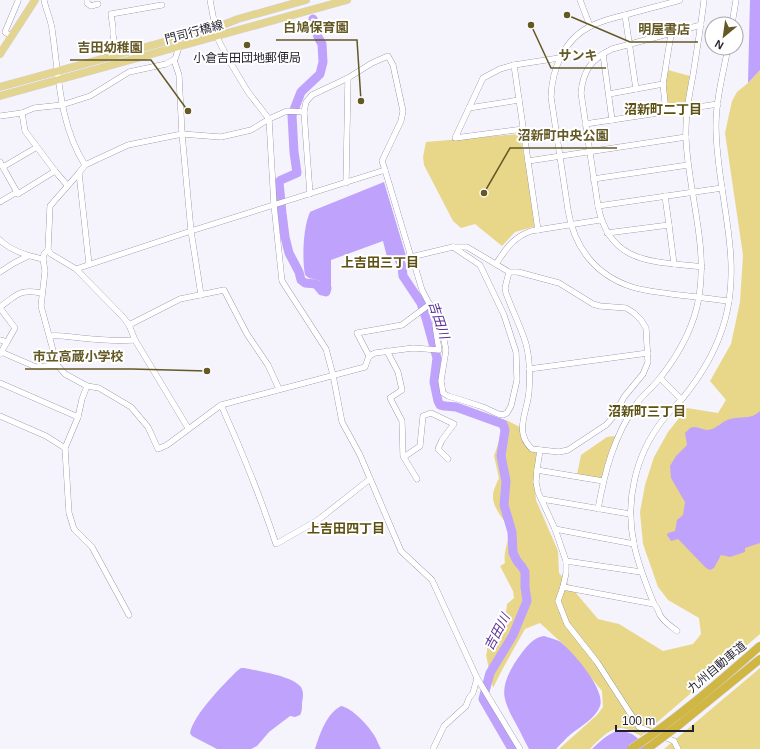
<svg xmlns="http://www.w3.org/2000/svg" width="760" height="749" font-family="Helvetica,'Noto Sans JP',sans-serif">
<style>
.green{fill:#e9d789}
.water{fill:#bea2fc}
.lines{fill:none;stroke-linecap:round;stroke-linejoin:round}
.river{stroke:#bea2fc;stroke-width:9}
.minor-casing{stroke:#7c7393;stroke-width:6}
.major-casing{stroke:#d3d2d5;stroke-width:8}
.minor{stroke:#fff;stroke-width:5.5}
.major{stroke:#e3d48f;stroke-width:7}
.highway-bridge-casing{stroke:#d3d2d5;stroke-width:9;stroke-linecap:butt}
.highway-bridge{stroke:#d0b744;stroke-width:8}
.poi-dot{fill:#645825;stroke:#fff;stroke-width:1.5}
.labels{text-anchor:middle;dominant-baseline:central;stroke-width:4;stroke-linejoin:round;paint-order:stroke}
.street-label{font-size:12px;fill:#221f2c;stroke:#fff}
.poi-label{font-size:12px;fill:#221f2c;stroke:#fff}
.neighbourhood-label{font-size:13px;font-weight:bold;fill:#5d5012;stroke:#fff}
.water-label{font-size:13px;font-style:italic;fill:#5a3198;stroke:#fff}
.leader{fill:none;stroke:#645825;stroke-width:1.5}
.callout-dot{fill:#645825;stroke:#fff;stroke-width:1.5}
.callout-label{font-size:13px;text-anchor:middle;font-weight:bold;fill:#645825;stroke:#fff;stroke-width:4;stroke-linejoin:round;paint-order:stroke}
</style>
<rect width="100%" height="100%" fill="#f5f3fb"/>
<!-- green -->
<g class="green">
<polygon points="668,70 690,76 686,107 669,109 664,85"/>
<path d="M 760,70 L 760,634 L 641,736 C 635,733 627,728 621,728 C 611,727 596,742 590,749 L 559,749 L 597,715 L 603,707 L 602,691 L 564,645 L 540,623 L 525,629 L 502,670 L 493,688 L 486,655 L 487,652 L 487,646 C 502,634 505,622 507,604 L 514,598 L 513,591 L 500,566 L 505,563 C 503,552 509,543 508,532 C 508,527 506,523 502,518 C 491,501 490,497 499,478 L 494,456 L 506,420 L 520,427 C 522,439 527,447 537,454 L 534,482 L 536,500 L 558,551 L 559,573 L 598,619 L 619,624 L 663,651 L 693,644 L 701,634 L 699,618 L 668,600 L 658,587 L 643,544 L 640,512 L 645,485 L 654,457 L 668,432 L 687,408 L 718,413 L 726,400 L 710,381 L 731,344 L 740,302 L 743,255 L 725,133 L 732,101 L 737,92 L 748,83 Z"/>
<polygon points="519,134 525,159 536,226 515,232 502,246 475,224 461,228 453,221 424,165 423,157 426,142"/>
<polygon points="615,436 602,479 577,475 581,455 607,437"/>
<polygon points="760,668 760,749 664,749"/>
</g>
<!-- water -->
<g class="water">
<polygon points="750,0 760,0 760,70 748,83"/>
<path d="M 384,182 L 406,256 L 388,261 L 383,241 L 331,260 L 331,288 L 320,286 L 321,281 L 309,278 L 305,275 C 302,258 303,228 310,212 L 312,211 Z"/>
<path d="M 760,411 L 760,543 L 745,548 L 745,552 L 730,557 L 721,555 L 714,568 L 710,570 L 706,568 L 681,542 L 678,539 L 671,541 L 667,535 L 668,533 L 675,531 L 677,520 L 683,515 L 685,502 L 671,478 L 670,466 L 676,456 L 687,445 L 685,433 L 690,428 C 697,425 701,430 708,430 C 717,429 722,421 730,419 C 741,416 751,420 760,411 Z"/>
<path d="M 544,636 C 549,638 555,639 559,641 C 572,650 606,690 600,706 C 596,718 581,726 571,734 C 566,738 561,744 556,749 L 529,749 C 524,740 520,731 515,722 C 511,715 507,707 505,699 C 501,684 512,666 521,654 C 526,647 534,637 544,636 Z"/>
<path d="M 244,668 C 258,671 293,676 301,687 C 304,692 303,698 302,703 C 302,707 302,712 300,715 L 295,717 L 290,716 L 269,732 L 257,746 L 251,749 L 217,749 L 192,736 L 190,733 C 194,714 223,685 237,671 L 241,668 Z"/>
<path d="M 341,706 C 352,708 368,725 374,735 C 377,739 378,744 381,749 L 315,749 C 320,734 326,714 341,706 Z"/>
<path d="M 621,730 L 632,734 L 652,749 L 592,749 C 600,741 610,732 621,730 Z"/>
</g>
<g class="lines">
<!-- river -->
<g class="river">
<polyline points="313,19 318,37 322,44 323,62 320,74 301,92 292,115 294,152 297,173 281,180 279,182 282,213 285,237 289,253 299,272 301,280 305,283 316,284 322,291 326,292 327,288 323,277"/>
<polyline points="394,248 402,266 403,276 421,303 426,318 437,358 434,382 438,401 440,405 445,406 456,407 503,424 505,430 501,456 506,481 504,505 512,532 513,553 517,561 522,567 525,572 525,587 527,601 513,635 490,673 483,699 512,749"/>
</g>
<!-- minor casing -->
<g class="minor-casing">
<g id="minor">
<path d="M 44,0 C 46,10 51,20 52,29 C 59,76 59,124 85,165"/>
<polyline points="87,0 87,3 91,6 98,4"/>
<polyline points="210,0 217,37 227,57 248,92 269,119 274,205 282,281 326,349 333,375 342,422 360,455 401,551 432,580 477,678 520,749"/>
<polyline points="580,0 590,26"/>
<path d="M 680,0 C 663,5 646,9 629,14 C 616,17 603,20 591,26 C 564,39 552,69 551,97 L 568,210 C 574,247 595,275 632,287 C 645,291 658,292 671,294 C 691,296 710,299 729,301"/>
<polyline points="625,15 636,89"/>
<polyline points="732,24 736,0"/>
<path d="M 701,25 L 612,49 C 591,59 583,71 581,93 L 598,206 C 610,265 653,261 702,267"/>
<polyline points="12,37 5,32 18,1"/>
<polyline points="117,54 113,35 113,28 111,14 162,5"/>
<polyline points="603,54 612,120"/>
<polyline points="174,60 179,75 182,134 191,231 201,295"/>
<polyline points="514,65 538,230"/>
<polyline points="663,84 666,112"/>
<polyline points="609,94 663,84 671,34"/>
<polyline points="469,108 519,100"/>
<polyline points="22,113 34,108 62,105 90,96 129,72 166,64 175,59 179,47"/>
<polyline points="0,116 22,113 25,131 55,171 67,185"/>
<polyline points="585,124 718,104"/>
<polyline points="523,129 455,138 483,78 500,69 514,65 559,58"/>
<polyline points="528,161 686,137"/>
<polyline points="0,162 18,194 55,171"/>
<polyline points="3,167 37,147"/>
<polyline points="79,173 89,264"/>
<polyline points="593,179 688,165"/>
<polyline points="346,183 348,78"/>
<polyline points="310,194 304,112 306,102 312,95 348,78 372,63 388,56 393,65 403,111 401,121 382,161 385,170"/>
<polyline points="0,202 17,192"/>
<polyline points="598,206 722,188"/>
<polyline points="669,225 674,264"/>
<polyline points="607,233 669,225 665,196"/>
<path d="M 0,240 C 11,251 28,256 43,259"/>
<polyline points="48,250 44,254 43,259 45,271 41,306 57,365 65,374 87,386 99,388 131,407 148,427 158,449 167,445 221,405 365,367 369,356 375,353 413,348 439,350 435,325 436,317"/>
<polyline points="411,257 414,263 422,290 436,317 443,335 446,350 441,381 443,393 448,396 458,399 483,407 498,414 503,415 507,413 511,406 517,380 516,352 504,315 480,265 453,247"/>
<path d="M 496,264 C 506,249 512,238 531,231 L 600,220"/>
<path d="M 76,269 L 191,231 L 385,170 L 411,257 L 453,247 L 467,247 L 509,272 L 518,272 L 559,283 L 593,304 L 600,306 L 626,308 L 634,313 L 641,320 L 646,328 L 648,362 L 643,374 L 624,397 L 614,416 L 606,425 L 568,450 L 559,452 L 532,449 C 513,432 528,411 529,391 C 530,376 530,359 526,344 C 521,327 512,310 506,293 L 505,288 L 509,272"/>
<polyline points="0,272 14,263 28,256"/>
<path d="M 0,307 C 18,294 19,289 42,293"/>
<polyline points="0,308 15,328 7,342"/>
<polyline points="129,325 180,299 224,290 247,334 268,365 279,389"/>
<path d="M 50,336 C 61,335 70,337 81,338 C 99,340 117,341 135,340"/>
<polyline points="0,340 7,342 0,354"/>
<polyline points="387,351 398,372 402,390 390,398 402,421 403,456 417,479"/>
<polyline points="1,352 36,367 57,365"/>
<polyline points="369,356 357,333 402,325 430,304"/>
<polyline points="529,369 648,353"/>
<polyline points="660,378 681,399"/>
<polyline points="0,383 78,417"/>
<polyline points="87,386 82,399 78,417 65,448 69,513 74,529 92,547 129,615"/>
<path d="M 221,405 C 242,451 260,496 276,544 L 318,520 L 370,479"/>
<polyline points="0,416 46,436 65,448"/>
<polyline points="188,428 135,340 129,325 123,317 76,269 51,254 48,250 50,206 79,173 85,165 128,145 182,134 221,137 251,130 269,119 287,111 304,112"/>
<polyline points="540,450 537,470 536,482 538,492 555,529 566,561 566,573 563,587 558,601 567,624 597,662 639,727 674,741 678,749"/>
<polyline points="404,457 420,446 423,416 431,413 454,424 442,440 438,449 448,459"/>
<polyline points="537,470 603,481"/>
<polyline points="542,499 630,514"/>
<path d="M 598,509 C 605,470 614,436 637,403 C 644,394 653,387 660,378 C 679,354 694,327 699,297 C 708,244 688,191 686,138 C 685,117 689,96 693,75 C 697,50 701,25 704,0"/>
<polyline points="555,529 634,544"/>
<polyline points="566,561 641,572"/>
<polyline points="563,587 654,604"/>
<path d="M 677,631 C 672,627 664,622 660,615 C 658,611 658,608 654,604 C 646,584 638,565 634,544 C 625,502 635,456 662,421 C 668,413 675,406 682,399 C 701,376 717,349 725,320 C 743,255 716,191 716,126 C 716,100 723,73 728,48"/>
<polyline points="433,749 444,726 466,706 469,698 473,693 477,678"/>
</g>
</g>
<!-- major casing -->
<g class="major-casing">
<g id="major">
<polyline points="0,54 35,0"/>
<polyline points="0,87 215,28 238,19 306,0"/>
<polyline points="0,96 347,0"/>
</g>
</g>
<!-- minor -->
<use href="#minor" class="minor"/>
<!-- major -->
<use href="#major" class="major"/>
<!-- highway-bridge casing -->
<g class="highway-bridge-casing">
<g id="highway-bridge">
<path d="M 631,749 C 677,719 719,682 760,646"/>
<polyline points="647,749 679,725 760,659"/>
</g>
</g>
<!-- highway-bridge -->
<use href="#highway-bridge" class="highway-bridge"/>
</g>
<!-- markers -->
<circle class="poi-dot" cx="247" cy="45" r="4"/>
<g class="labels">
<!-- street labels -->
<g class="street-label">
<text transform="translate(194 32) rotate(-15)">門司行橋線</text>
<text transform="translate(717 667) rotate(-40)">九州自動車道</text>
</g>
<!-- poi labels -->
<g class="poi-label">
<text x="247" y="58">小倉吉田団地郵便局</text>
</g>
<!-- neighbourhood labels -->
<g class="neighbourhood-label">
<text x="663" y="109">沼新町二丁目</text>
<text x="380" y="262">上吉田三丁目</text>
<text x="647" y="411">沼新町三丁目</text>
<text x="346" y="528">上吉田四丁目</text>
</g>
<!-- water labels -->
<g class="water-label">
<text transform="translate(439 320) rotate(72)">吉田川</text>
<text transform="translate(497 632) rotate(-62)">吉田川</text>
</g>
</g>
<!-- callouts -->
<path class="leader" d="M361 101L357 40H276M567 15L630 42H698M188 111L151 60H70M531 25L551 68H606M484 193L510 148H617M207 371L132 369H25"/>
<g class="callout-dot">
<circle cx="361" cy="101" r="4"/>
<circle cx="567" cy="15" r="4"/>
<circle cx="188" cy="111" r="4"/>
<circle cx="531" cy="25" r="4"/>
<circle cx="484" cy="193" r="4"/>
<circle cx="207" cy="371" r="4"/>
</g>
<g class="callout-label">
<text x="316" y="32">白鳩保育園</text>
<text x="664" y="34">明屋書店</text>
<text x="110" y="52">吉田幼稚園</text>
<text x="578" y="60">サンキ</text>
<text x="563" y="140">沼新町中央公園</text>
<text x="78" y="361">市立高蔵小学校</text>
</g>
<!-- north arrow -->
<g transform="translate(724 36) rotate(209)"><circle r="19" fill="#ffffff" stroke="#a7a5ab"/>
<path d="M0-3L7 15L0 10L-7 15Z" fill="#645825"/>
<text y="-6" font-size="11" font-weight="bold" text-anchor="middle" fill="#221f2c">N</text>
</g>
<!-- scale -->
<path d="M616 725v6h77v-6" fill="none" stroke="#221f2c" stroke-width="2"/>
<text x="622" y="725" font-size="12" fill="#221f2c" stroke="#ffffff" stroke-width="3" paint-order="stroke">100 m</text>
</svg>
